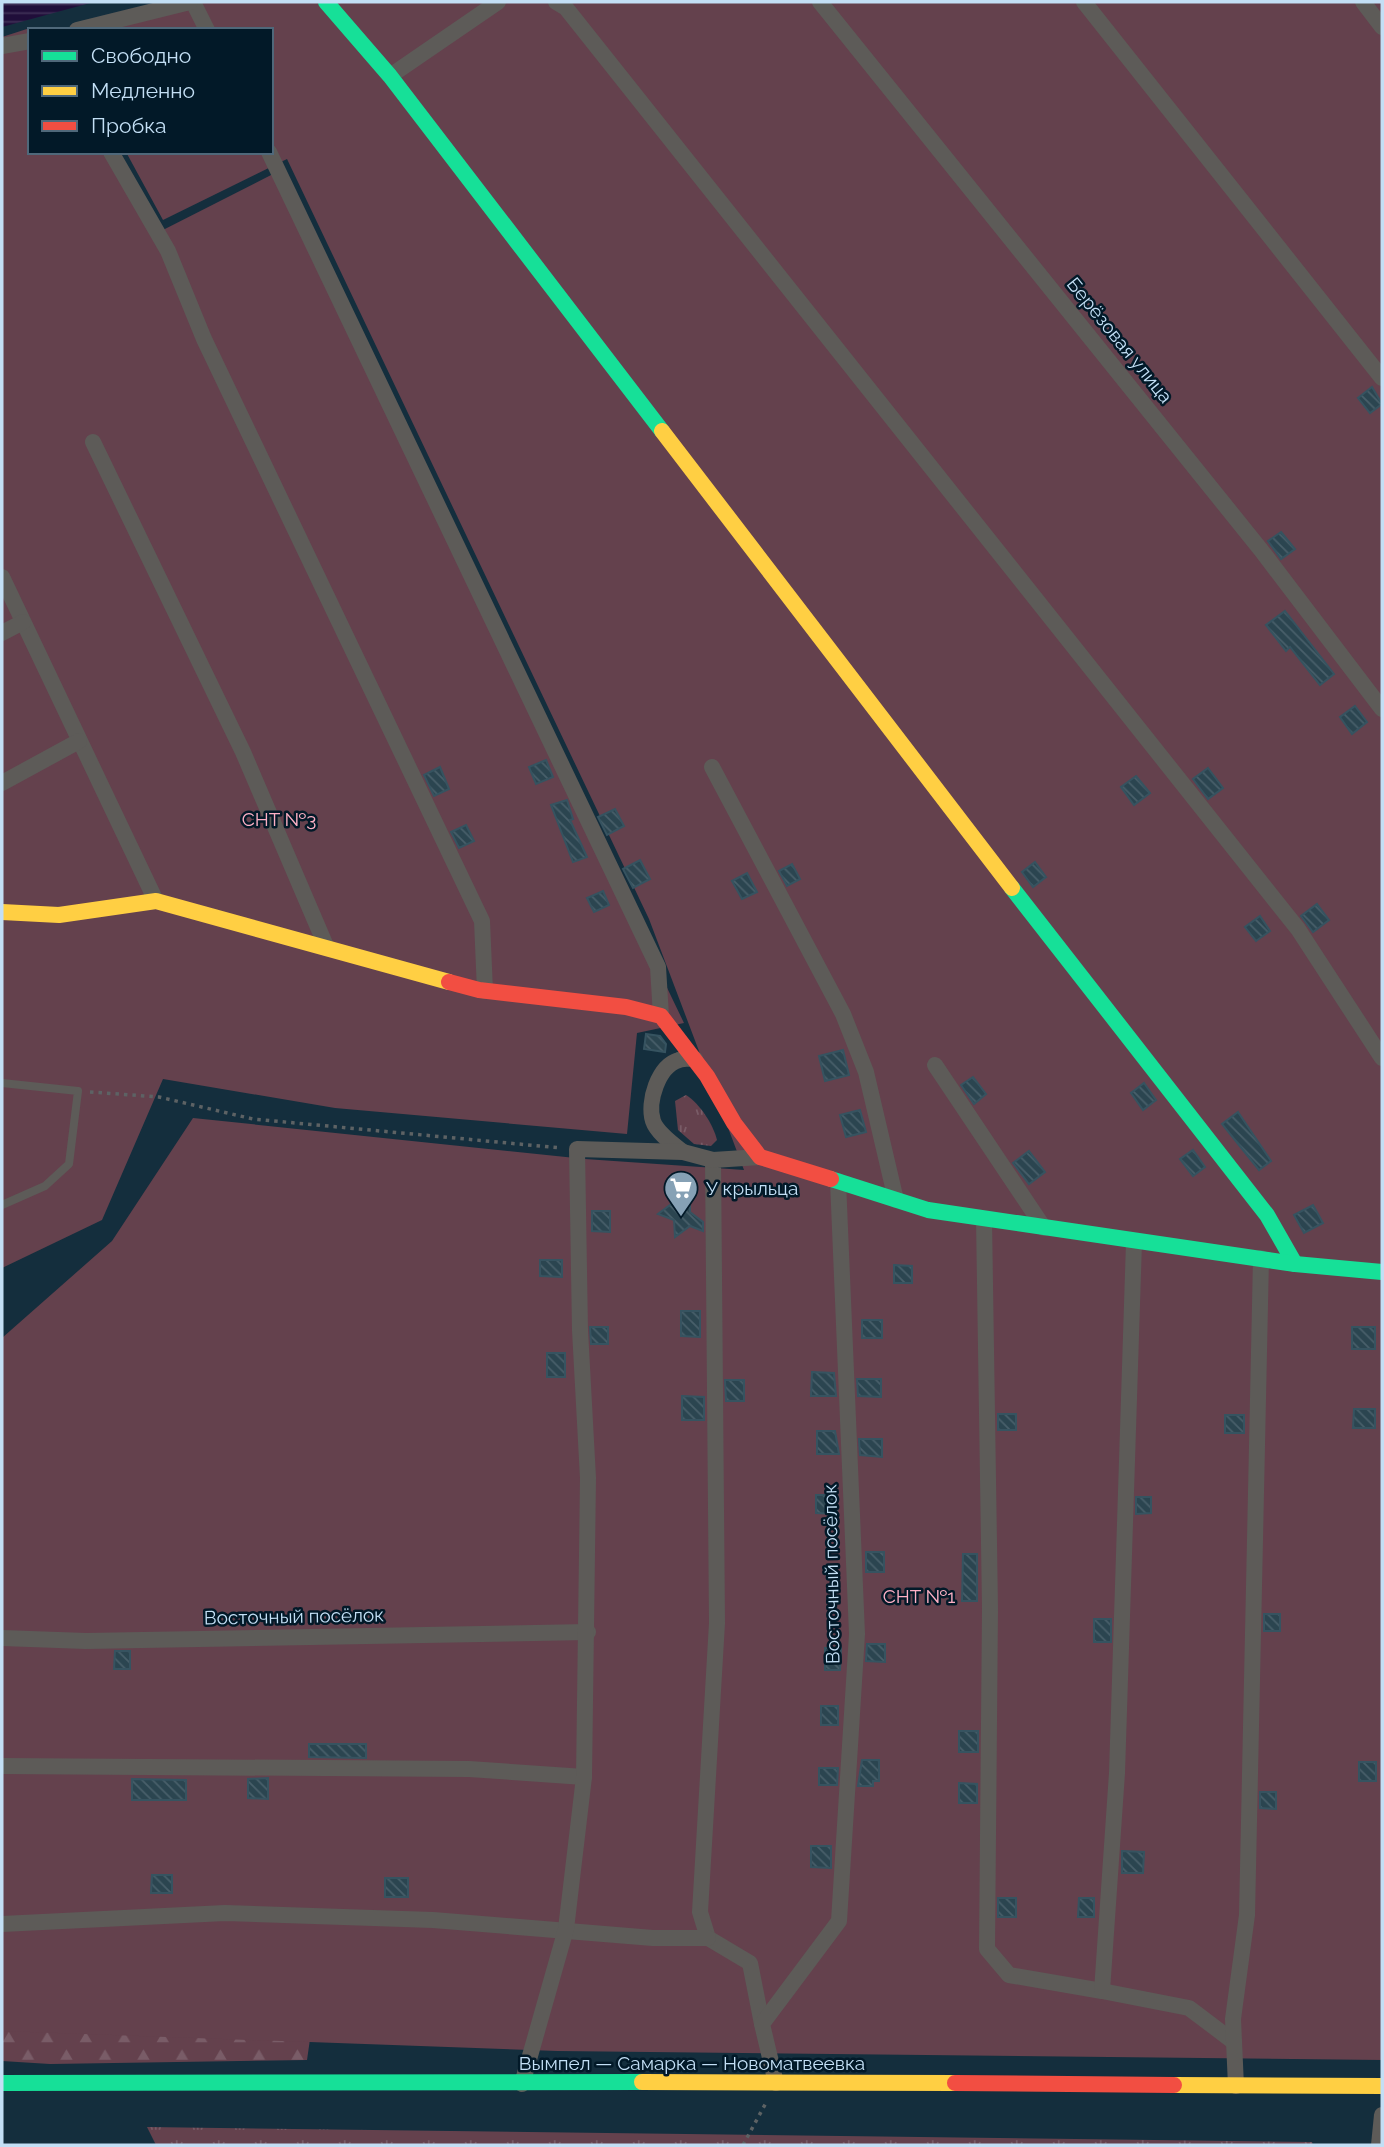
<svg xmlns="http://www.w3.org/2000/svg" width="1384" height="2147" font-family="Raleway,sans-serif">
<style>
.grass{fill:url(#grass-tufts)}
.forest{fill:url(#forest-firs)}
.garden{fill:#64414d}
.water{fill:url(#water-rules)}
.building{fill:url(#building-back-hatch);stroke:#365360;stroke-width:2}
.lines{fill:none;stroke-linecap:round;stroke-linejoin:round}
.path{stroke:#5d6264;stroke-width:3.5;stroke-dasharray:3.5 5;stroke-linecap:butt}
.lane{stroke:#5d5b58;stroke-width:8}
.street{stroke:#5d5b58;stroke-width:16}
.fast{stroke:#16e098;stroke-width:16}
.slow{stroke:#ffcf43;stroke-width:16}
.jam{stroke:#f24e42;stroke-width:16}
.labels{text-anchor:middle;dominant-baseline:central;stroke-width:5;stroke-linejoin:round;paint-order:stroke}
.street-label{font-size:19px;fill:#c3dff5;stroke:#021928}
.park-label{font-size:19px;fill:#fdb0c5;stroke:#021928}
.poi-label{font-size:19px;fill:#c3dff5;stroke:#021928;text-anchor:start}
</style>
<defs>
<pattern id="grass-tufts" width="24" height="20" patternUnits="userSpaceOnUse" patternTransform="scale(1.75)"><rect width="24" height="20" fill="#64414d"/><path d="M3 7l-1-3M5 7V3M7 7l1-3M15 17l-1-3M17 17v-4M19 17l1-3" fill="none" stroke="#795c67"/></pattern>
<pattern id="forest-firs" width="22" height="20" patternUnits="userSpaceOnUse" patternTransform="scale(1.75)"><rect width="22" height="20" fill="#64414d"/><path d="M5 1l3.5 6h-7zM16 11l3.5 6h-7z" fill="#795c67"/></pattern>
<pattern id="water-rules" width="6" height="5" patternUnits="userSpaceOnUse" patternTransform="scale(1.75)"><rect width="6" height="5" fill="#200e3a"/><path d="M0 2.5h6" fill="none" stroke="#3f3157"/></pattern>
<pattern id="building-back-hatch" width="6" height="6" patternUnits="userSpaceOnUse" patternTransform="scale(1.75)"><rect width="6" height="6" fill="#2b4550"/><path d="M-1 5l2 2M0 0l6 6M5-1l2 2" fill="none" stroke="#485f6a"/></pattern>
</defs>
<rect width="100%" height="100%" fill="#142e3d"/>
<!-- grass -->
<g class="grass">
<path d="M 686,1095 C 700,1104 713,1124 717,1140 L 711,1146 L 694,1144 L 678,1130 L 675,1101 Z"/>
<polygon points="147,2127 1312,2142 1313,2145 156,2145"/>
</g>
<!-- forest -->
<polygon class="forest" points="2,2011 310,2039 307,2060 50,2064 2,2061"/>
<!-- garden -->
<g class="garden">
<polygon points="175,2 1382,2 1382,2060 557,2051 2,2031 2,1338 112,1241 193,1118 585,1159 744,1170 649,919 287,159 163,220 126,152 271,152 271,30 109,30"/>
<polygon points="33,27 35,30 30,30 30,152 110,152 159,232 275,173 684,1023 637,1033 627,1134 335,1108 163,1079 102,1220 2,1268 2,37"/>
</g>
<!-- water -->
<polygon class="water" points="2,2 94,2 2,27"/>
<!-- building -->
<g class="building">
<polygon points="1372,387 1382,404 1370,413 1358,398"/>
<polygon points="1281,532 1295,549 1281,559 1268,541"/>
<polygon points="1285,611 1334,674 1320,685 1290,647 1286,651 1266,625"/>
<polygon points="1355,706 1367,722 1352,734 1340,717"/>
<polygon points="546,760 553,777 536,784 529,767"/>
<polygon points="440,767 449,789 434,796 424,775"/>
<polygon points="1208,768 1223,788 1208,799 1193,779"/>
<polygon points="1136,776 1150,793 1134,805 1121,787"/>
<polygon points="567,800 573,819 570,820 587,857 573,862 551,805"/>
<polygon points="615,809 624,826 607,835 598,817"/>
<polygon points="466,825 474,841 459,848 451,832"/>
<polygon points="640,860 650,879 633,888 623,869"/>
<polygon points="1035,862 1046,877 1033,887 1022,872"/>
<polygon points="792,864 800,879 787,886 779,871"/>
<polygon points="747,873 757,892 742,899 732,881"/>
<polygon points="603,891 609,905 594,912 587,898"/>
<polygon points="1317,904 1329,920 1313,932 1301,916"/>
<polygon points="1260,916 1270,931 1256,941 1245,927"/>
<polygon points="646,1034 660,1036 666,1044 665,1052 644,1049"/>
<polygon points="843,1050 849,1075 825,1081 819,1056"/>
<polygon points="973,1077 986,1094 974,1104 961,1085"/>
<polygon points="1144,1083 1156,1100 1143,1110 1131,1093"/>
<polygon points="860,1110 866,1132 846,1137 840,1115"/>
<polygon points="1238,1112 1271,1161 1259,1170 1222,1124"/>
<polygon points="1193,1150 1205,1167 1193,1176 1180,1159"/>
<polygon points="1029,1151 1045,1172 1029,1184 1013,1163"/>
<polygon points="674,1202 683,1208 690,1204 690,1212 703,1222 703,1231 690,1226 675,1237 674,1220 658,1214"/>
<polygon points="1313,1205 1323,1223 1304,1233 1294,1215"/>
<polygon points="592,1211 610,1211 610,1232 592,1231"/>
<polygon points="540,1260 562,1260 562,1277 540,1276"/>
<polygon points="894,1265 912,1266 912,1283 894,1283"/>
<polygon points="681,1311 700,1311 700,1337 681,1336"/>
<rect x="862" y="1320" width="20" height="18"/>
<polygon points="590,1327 608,1327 608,1344 591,1344"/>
<rect x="1352" y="1327" width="23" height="22"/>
<rect x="547" y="1353" width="18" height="24"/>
<polygon points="812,1372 834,1373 836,1396 811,1396"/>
<polygon points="857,1379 881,1379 881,1397 858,1396"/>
<polygon points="725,1380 744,1380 744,1401 726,1401"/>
<polygon points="682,1396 704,1397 704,1420 682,1420"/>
<polygon points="1354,1409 1375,1409 1375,1428 1353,1428"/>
<rect x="998" y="1414" width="18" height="16"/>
<rect x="1225" y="1415" width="19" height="18"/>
<polygon points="817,1431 835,1431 839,1454 817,1454"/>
<polygon points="859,1439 882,1439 882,1457 860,1455"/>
<polygon points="816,1495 837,1495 837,1514 816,1513"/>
<polygon points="1136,1497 1151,1497 1151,1513 1136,1514"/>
<rect x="866" y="1552" width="18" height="20"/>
<polygon points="963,1554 977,1554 977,1601 962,1601"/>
<rect x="1264" y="1614" width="16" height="17"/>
<rect x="1094" y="1619" width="17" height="23"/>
<polygon points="867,1644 885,1644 885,1662 866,1661"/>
<polygon points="825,1648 841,1648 840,1670 825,1670"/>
<polygon points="115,1651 130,1651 130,1669 114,1669"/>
<rect x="821" y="1706" width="17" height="19"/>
<rect x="959" y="1731" width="19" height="21"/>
<polygon points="309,1744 366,1744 366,1758 309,1757"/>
<polygon points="862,1760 879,1760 879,1781 873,1781 873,1786 858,1786"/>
<rect x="1359" y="1762" width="17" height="19"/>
<polygon points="819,1768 838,1768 837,1785 819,1785"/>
<polygon points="268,1778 268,1799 248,1798 248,1779"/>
<polygon points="132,1779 186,1780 186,1800 132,1800"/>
<polygon points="959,1783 977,1784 977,1803 959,1803"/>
<polygon points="1260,1792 1276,1792 1276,1809 1260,1808"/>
<polygon points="811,1846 831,1846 831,1868 811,1867"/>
<polygon points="1122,1851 1144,1852 1143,1873 1122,1873"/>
<polygon points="152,1875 172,1875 172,1893 151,1893"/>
<rect x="385" y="1878" width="23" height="19"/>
<rect x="998" y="1898" width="18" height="19"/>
<polygon points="1079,1898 1094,1898 1094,1917 1078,1917"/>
</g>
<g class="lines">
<!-- path -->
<g class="path">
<polyline points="90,1092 159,1097 253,1119 561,1148"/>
<polyline points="743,2145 767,2101"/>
</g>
<!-- lane -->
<polyline class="lane" points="2,1083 78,1091 69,1164 45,1186 2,1205"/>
<!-- street -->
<g class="street">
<polyline points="193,2 207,30"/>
<polyline points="556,2 566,8 1298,929 1382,1058"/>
<polyline points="820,2 1261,550 1382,709"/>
<polyline points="1084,2 1382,378"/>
<polyline points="1363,2 1382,27"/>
<polyline points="77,30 190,2"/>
<polyline points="2,46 30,41"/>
<polyline points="390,76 498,2"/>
<polyline points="111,152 168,251 204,339 482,921 485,991"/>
<polyline points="269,152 658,967 661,1016"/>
<polyline points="93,442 243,752 326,946"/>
<polyline points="2,577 156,901"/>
<polyline points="2,633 23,622"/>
<polyline points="712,767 843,1014 866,1072 896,1200"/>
<polyline points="2,783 79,741"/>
<polyline points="935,1065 1044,1228"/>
<path d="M 683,1152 C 673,1144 657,1133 653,1121 C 647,1102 658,1066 679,1060 C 683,1058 690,1059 695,1059"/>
<polyline points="760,1157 713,1160 717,1623 700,1912 708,1938 750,1963 762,2024"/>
<polyline points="984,1219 990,1608 987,1949 1009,1975 1102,1991"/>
<polyline points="1134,1242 1117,1773 1102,1991 1189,2008 1234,2042"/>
<polyline points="2,1638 86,1641 588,1632"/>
<polyline points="2,1766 469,1769 584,1777"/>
<polyline points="2,1924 225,1913 433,1920 653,1938 708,1938"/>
<polyline points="776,2083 762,2024 839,1921 857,1634 838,1181"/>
<polyline points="522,2084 566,1929 584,1777 588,1478 580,1330 577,1149 683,1152 713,1160"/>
<polyline points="1236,2086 1233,2019 1247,1915 1261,1258"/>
<polyline points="1379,2145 1382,2115"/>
</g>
<!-- fast -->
<g class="fast">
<polyline points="326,2 390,76 662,431"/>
<polyline points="1012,888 1267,1215 1295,1264"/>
<polyline points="831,1179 928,1210 1295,1264 1382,1272"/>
<polyline points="2,2083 642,2082"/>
</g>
<!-- slow -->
<g class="slow">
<polyline points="662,431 1012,888"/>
<polyline points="2,912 59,915 156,901 449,982"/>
<polyline points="642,2082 955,2083"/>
<polyline points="1174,2085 1382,2086"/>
</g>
<!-- jam -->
<g class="jam">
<polyline points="449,982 479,990 626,1007 661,1016 707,1076 734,1123 760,1157 831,1179"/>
<polyline points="955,2083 1174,2085"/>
</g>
</g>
<!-- icons -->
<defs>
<g id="supermarket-pin" transform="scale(1.75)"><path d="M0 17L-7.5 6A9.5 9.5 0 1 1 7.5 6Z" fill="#86a1b5" stroke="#021928"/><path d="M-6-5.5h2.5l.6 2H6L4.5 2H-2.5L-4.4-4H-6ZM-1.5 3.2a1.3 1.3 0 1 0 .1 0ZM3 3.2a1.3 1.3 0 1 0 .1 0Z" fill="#fff"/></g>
</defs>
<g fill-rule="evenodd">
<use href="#supermarket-pin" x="681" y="1188"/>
</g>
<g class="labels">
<!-- street labels -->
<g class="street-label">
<text transform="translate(1120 340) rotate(51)">Берёзовая улица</text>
<text transform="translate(831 1574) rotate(-91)">Восточный посёлок</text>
<text transform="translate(294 1616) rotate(-1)">Восточный посёлок</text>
<text x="692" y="2063">Вымпел — Самарка — Новоматвеевка</text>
</g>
<!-- park labels -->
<g class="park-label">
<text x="279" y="819">СНТ №3</text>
<text x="919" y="1596">СНТ №1</text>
</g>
<!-- poi labels -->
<g class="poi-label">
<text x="706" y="1188">У крыльца</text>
</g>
</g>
<!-- border -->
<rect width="1384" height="2147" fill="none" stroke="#c3dff5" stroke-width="7"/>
<!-- legend -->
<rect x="28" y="28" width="245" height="126" fill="#021928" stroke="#4f687a" stroke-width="2"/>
<rect x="42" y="51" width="35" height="10" fill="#16e098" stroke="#4f687a" stroke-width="2"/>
<text x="91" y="63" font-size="21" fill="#c3dff5">Свободно</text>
<rect x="42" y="86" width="35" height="10" fill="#ffcf43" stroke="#4f687a" stroke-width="2"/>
<text x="91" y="98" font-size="21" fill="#c3dff5">Медленно</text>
<rect x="42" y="121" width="35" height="10" fill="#f24e42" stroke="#4f687a" stroke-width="2"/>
<text x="91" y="133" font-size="21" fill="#c3dff5">Пробка</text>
</svg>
